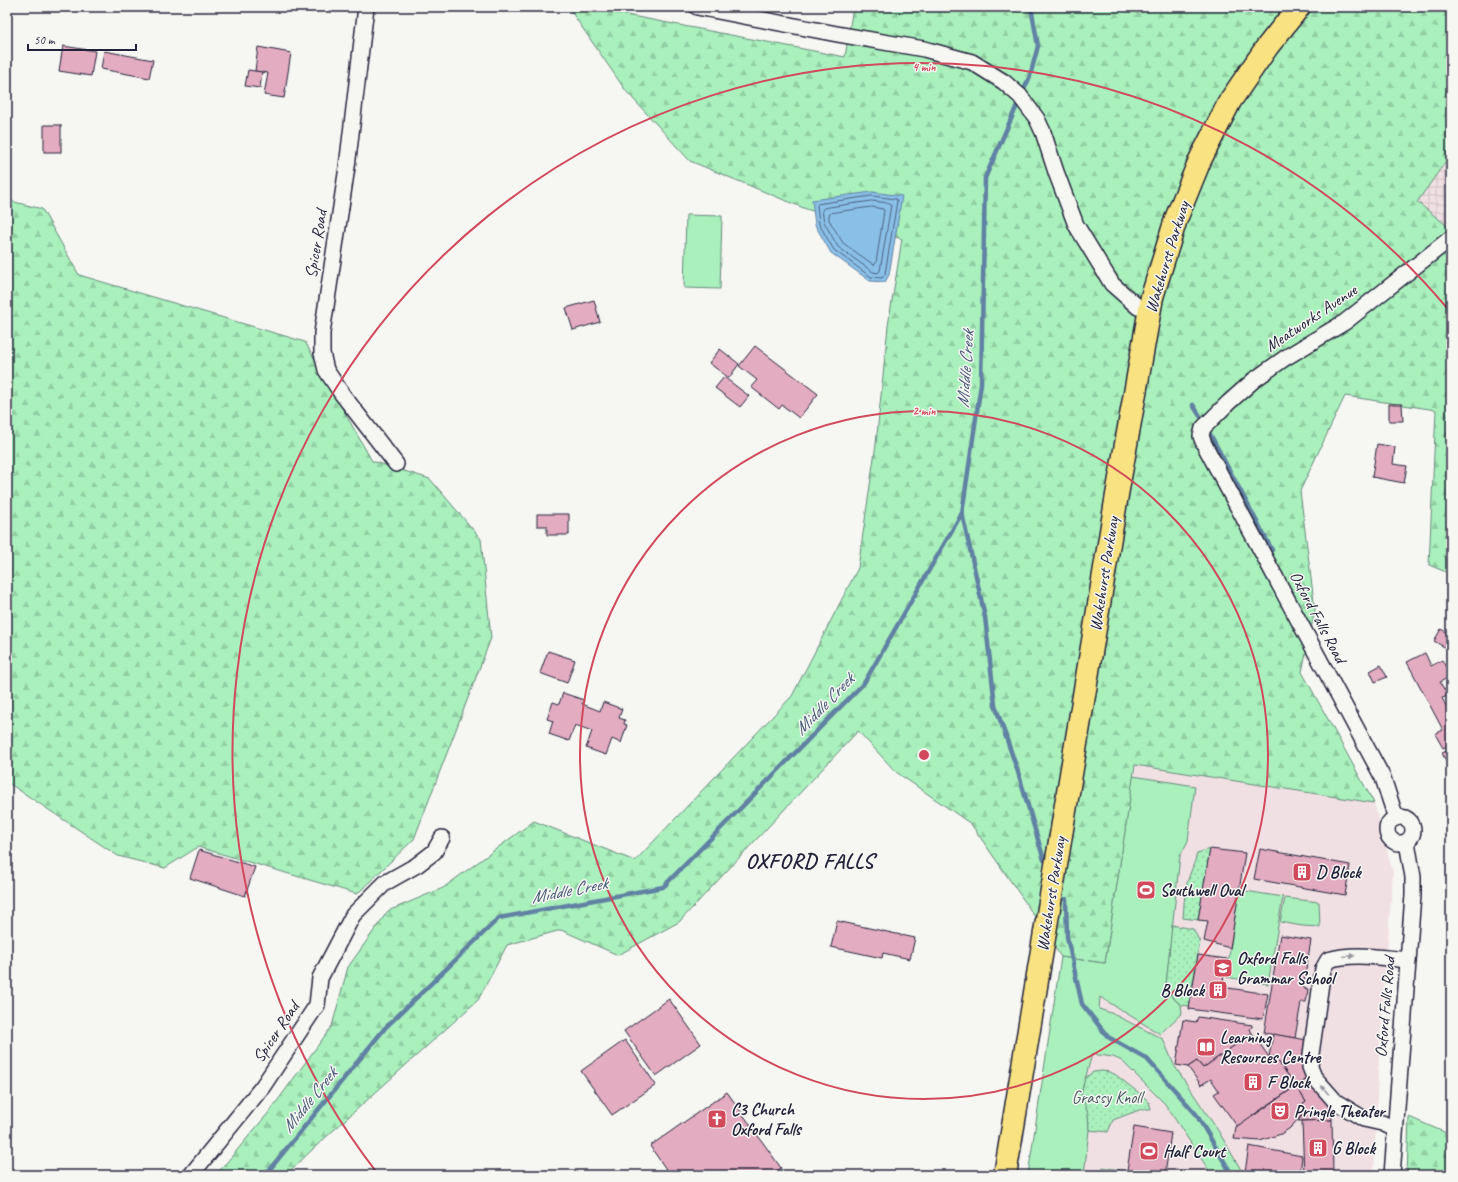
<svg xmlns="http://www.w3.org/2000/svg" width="1458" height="1182" font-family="Caveat,sans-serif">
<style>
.built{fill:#f1e0e3}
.industrial{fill:url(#industrial-grid)}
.green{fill:#a9f0bc;stroke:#66897c}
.forest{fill:url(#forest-firs);stroke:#66897c}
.park{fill:url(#park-dots);stroke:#66897c}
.water{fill:#8ac0e8;stroke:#6081a3}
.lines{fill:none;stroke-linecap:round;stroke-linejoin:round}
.shore{stroke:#4c6180;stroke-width:1}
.stream{stroke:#6081a3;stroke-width:4.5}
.building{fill:#e4acc0;stroke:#22223b}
.street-casing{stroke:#22223b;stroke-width:18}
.primary-casing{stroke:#22223b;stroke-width:25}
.street{stroke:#f6f6f2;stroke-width:15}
.primary{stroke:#f8e281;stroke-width:22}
.oneway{fill:#9797a0}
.ring{fill:none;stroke:#d1495b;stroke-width:2}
.labels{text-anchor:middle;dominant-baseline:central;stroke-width:3;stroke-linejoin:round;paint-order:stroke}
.street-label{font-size:17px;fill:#22223b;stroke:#f6f6f2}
.poi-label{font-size:17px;font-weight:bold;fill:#22223b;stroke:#f6f6f2;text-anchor:start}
.park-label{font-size:17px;fill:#44565b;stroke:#f6f6f2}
.water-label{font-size:18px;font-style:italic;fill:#465978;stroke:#f6f6f2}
.district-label{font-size:21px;font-weight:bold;letter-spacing:1px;fill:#22223b;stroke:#f6f6f2}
.centre{fill:#d1495b;stroke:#f6f6f2;stroke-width:2}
.ring-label{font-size:12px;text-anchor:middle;font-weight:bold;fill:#d1495b;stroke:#f6f6f2;stroke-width:3;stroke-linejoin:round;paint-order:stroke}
</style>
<defs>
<pattern id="industrial-grid" width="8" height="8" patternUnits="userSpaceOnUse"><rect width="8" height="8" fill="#f1e0e3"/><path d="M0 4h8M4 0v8" fill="none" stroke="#cec0c4"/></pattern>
<pattern id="forest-firs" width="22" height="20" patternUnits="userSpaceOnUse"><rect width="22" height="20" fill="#a9f0bc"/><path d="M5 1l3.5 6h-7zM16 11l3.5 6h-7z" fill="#91cea2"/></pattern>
<pattern id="park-dots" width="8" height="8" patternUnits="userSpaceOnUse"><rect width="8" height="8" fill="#a9f0bc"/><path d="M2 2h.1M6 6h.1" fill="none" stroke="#91cea2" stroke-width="1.8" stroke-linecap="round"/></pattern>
</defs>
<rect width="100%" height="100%" fill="#f6f6f2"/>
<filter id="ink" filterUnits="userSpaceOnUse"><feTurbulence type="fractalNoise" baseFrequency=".025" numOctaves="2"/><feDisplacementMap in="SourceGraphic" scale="8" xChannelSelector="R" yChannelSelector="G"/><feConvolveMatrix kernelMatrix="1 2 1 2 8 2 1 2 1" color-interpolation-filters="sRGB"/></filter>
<g filter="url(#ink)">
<!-- built -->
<polygon class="built" points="1135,765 1374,803 1393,873 1378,1071 1374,1175 1028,1175 1061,957 1105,963"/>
<!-- industrial -->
<polygon class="industrial" points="1451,154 1451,230 1445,224 1417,202"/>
<!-- green -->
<g class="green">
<polygon points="686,215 722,216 720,289 684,288"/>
<polygon points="1133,776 1195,786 1188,841 1180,856 1166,985 1172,997 1181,1005 1182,1013 1160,1034 1100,997 1099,1009 1111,1013 1163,1039 1174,1065 1219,1132 1244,1175 1210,1175 1210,1172 1165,1104 1122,1061 1113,1057 1092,1054 1081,1094 1088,1113 1089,1130 1084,1175 1028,1175 1061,957 1105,963"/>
<polygon points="1239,890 1283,897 1268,984 1226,977"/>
<polygon points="1285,898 1319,902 1320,927 1302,926 1280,922"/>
<polygon points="1103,1167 1146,1175 1102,1175"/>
</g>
<!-- forest -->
<g class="forest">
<polygon points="568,7 585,7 845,57 853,7 1451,7 1451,154 1417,202 1445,224 1451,230 1451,574 1429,565 1436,410 1345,396 1300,491 1315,610 1302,672 1374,803 1135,765 1105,963 1061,957 1023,899 971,824 896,772 858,731 679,922 618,955 561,930 507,945 478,1000 314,1148 286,1175 216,1175 270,1111 332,1026 348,967 388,911 443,888 534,821 635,861 792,696 858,568 876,444 888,326 902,239 806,209 690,161 626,91"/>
<polygon points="7,200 42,209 79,275 305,342 372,461 430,479 481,539 491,638 414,839 357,894 198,847 165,868 118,856 7,782"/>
<polygon points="1409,1117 1451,1135 1451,1175 1407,1175"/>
</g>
<!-- park -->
<g class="park">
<path d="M 1210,849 L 1198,920 L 1183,918 C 1184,907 1184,894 1187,883 C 1190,872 1195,863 1197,853 Z"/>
<polygon points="1172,925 1193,929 1200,942 1189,1006 1181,1005 1172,997 1166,985"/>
<polygon points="1102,1071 1110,1072 1116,1075 1144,1097 1149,1102 1151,1109 1142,1109 1113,1120 1108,1132 1089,1130 1088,1113 1081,1094 1085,1078 1093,1072"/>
</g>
<!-- water -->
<polygon class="water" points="872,192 902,196 889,275 885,282 870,281 831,253 815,225 812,200"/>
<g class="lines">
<!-- shore -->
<g class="shore">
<polygon points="872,196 896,199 897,201 885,274 882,278 871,277 834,250 819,224 817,205 818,204"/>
<polygon points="872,201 890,203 891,205 880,271 878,273 873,272 838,247 824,222 822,210 824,208"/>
<polygon points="872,207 883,209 884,211 876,263 874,265 843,243 829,220 829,215 831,213"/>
</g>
<!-- stream -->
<g class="stream">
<polyline points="1193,405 1200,416"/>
<polyline points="1210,434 1272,550"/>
<polyline points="962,513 985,617 995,705 1018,772 1044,860"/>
<polyline points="1066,899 1067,937 1082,1004 1108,1037 1147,1059 1196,1114 1232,1175"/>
<polyline points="265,1175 385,1028 499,918 663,887 864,683 962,513 981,384 985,178 1030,76 1038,46 1031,7"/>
</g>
</g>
<!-- building -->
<g class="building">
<polygon points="63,46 95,51 91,76 59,71"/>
<polygon points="258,47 291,53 284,98 264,95 268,73 255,71"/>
<polygon points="104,51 153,60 149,78 101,69"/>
<polygon points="248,70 262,72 260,88 245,86"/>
<rect x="44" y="125" width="17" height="27"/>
<polygon points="594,300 600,322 573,330 566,308"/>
<polygon points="755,346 818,394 799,418 782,405 779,409 751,387 757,380 739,366"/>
<polygon points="720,349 739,364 729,378 709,363"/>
<polygon points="724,377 749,396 740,407 715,388"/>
<polygon points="1389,404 1402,404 1403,421 1389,421"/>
<polygon points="1377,444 1395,447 1393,464 1407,466 1404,483 1372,477"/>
<polygon points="537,514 569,514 569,535 547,535 547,526 537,526"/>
<polygon points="1441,629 1451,635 1451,651 1434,641"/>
<polygon points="548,651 575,660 567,683 540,673"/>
<polygon points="1425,653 1431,666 1442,660 1451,676 1440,682 1448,696 1442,698 1447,708 1451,705 1451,744 1443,748 1435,734 1443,730 1407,662"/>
<polygon points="1381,665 1387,677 1375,682 1370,671"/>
<polygon points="563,693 584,700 582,704 600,711 603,702 622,709 619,718 625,720 624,724 627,725 621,743 612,739 606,755 586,748 592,731 575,725 569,741 549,734 553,721 547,719 553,702 559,704"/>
<polygon points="1451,749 1451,772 1442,753"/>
<polygon points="1210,849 1245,853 1230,948 1204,941 1208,921 1198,920"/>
<polygon points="1260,849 1350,865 1345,895 1254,879"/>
<polygon points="199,850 255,867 245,896 190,878"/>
<polygon points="837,921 915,938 910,959 883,953 882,958 831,947"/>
<polygon points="1280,935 1311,940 1303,988 1308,989 1306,1002 1301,1002 1295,1038 1264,1033"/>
<polygon points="1198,955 1227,959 1222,987 1268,994 1263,1019 1189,1009"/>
<polygon points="669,999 701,1044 656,1076 624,1031"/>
<polygon points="1198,1017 1252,1025 1252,1027 1250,1029 1252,1033 1203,1068 1197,1061 1188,1067 1176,1065 1183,1020 1196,1022"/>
<polygon points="1252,1033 1269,1057 1275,1057 1296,1086 1237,1126 1214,1094 1219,1091 1211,1079 1201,1085 1188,1067 1197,1061 1203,1068"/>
<polygon points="1273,1034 1307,1040 1302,1068 1309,1078 1296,1086 1275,1057 1269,1057"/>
<polygon points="625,1040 656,1085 612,1115 581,1071"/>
<polygon points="1309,1078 1332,1111 1332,1120 1298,1121 1303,1114 1298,1108 1306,1102 1296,1086"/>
<polygon points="1296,1086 1306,1102 1298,1108 1303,1114 1290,1128 1281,1134 1260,1141 1234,1139 1236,1128"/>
<polygon points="727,1092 781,1168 771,1175 670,1175 650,1146"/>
<polygon points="1332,1120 1333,1175 1304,1175 1302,1121"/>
<polygon points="1134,1127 1171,1133 1165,1175 1127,1170"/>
<polygon points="1249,1146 1302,1156 1300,1175 1255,1175 1255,1173 1245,1172"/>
</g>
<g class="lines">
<!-- street casing -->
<g class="street-casing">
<g id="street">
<polyline points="366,7 347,167 322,333 322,353 326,370 342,394 396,464"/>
<polyline points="697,7 837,34 924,49 972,62 1004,82 1020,96 1037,119 1043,132 1056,172 1076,225 1112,284 1138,307 1149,310"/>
<circle cx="1400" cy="830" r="13"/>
<polyline points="1396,818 1383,778 1204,444 1201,436 1203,428 1228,403 1254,380 1285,358 1345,322 1451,238"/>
<path d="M 1395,1129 L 1382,1123 L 1364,1119 L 1336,1102 L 1314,1077 L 1310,1067 L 1311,1054 L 1323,969 L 1328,960 C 1354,952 1382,958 1408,960"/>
<polyline points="191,1175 263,1086 317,1005 320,978 353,915 385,883 417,865 434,852 442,838"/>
<polyline points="1392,1175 1413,895 1413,877 1407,842"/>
</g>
</g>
<!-- primary casing -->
<g class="primary-casing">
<polyline id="primary" points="1005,1175 1117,495 1152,297 1176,219 1200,160 1230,101 1267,47 1299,7"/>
</g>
<!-- street -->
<use href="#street" class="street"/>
<!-- primary -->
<use href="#primary" class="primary"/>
</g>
<!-- one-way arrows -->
<defs><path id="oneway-solid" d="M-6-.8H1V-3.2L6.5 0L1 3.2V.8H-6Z"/></defs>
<g class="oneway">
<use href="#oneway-solid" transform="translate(1349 956) rotate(-2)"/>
<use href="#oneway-solid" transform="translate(1325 1090) rotate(-130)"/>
</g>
</g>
<!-- distance rings -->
<g class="ring">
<circle cx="924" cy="755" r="344"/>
<path d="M378 1174A688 688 0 0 1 1447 308"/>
</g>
<!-- icons -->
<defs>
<g id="building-square" transform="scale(1)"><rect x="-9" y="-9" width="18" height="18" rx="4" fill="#d1495b" stroke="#f6f6f2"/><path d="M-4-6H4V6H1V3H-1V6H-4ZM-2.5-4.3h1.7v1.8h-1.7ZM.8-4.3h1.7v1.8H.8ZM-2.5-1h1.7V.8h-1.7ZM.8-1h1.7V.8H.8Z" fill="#fff"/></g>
<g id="stadium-square" transform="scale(1)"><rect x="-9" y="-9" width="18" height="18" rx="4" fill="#d1495b" stroke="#f6f6f2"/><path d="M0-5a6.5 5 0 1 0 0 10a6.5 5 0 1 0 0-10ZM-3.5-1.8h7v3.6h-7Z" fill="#fff"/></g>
<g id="school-square" transform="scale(1)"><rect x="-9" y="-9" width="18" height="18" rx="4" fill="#d1495b" stroke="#f6f6f2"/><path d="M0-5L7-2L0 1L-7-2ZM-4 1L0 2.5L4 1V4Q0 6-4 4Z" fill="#fff"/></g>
<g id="library-square" transform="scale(1)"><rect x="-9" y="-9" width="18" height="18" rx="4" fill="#d1495b" stroke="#f6f6f2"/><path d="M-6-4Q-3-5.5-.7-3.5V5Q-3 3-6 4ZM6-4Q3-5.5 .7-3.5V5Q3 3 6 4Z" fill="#fff"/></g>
<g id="theatre-square" transform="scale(1)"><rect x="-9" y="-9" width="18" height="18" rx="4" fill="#d1495b" stroke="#f6f6f2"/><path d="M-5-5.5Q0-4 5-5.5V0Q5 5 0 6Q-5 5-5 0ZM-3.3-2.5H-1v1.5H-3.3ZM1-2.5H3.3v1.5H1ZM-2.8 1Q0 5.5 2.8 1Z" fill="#fff"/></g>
<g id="church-square" transform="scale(1)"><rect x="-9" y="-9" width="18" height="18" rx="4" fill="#d1495b" stroke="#f6f6f2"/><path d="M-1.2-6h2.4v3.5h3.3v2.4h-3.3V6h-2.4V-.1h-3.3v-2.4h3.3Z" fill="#fff"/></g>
</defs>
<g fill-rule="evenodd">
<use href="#building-square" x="1302" y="872"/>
<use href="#stadium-square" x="1146" y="890"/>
<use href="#school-square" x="1223" y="968"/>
<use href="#building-square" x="1218" y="990"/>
<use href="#library-square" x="1206" y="1047"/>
<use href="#building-square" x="1253" y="1082"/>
<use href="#theatre-square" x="1280" y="1111"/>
<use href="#church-square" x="717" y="1119"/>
<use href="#building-square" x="1318" y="1148"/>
<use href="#stadium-square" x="1149" y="1151"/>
</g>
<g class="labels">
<!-- street labels -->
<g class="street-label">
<text transform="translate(316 244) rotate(-81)">Spicer Road</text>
<text transform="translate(1167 257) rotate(-73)">Wakehurst Parkway</text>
<text transform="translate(1311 318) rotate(-34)">Meatworks Avenue</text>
<text transform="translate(1104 574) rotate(-81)">Wakehurst Parkway</text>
<text transform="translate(1318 617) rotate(62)">Oxford Falls Road</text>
<text transform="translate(1051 894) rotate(-81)">Wakehurst Parkway</text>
<text transform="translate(1385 1007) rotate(-85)">Oxford Falls Road</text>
<text transform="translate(276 1032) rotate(-56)">Spicer Road</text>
</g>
<!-- poi labels -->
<g class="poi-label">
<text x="1316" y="872">D Block</text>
<text x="1160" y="890">Southwell Oval</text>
<text x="1237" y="958">Oxford Falls<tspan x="1237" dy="20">Grammar School</tspan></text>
<text x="1204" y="990" text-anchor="end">B Block</text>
<text x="1220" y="1037">Learning<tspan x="1220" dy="20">Resources Centre</tspan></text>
<text x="1267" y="1082">F Block</text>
<text x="731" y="1109">C3 Church<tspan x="731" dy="20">Oxford Falls</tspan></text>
<text x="1294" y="1111">Pringle Theater</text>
<text x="1332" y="1148">G Block</text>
<text x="1163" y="1151">Half Court</text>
</g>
<!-- park labels -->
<g class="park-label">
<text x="1107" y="1097">Grassy Knoll</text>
</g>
<!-- water labels -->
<g class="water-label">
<text transform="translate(965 369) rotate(-86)">Middle Creek</text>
<text transform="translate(824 704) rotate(-46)">Middle Creek</text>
<text transform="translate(569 890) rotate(-11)">Middle Creek</text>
<text transform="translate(309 1100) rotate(-51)">Middle Creek</text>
</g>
<!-- district labels -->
<g class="district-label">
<text x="810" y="861">OXFORD FALLS</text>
</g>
</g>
<circle cx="924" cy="755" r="6" class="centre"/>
<g class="ring-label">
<text x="924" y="71">4 min</text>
<text x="924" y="415">2 min</text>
</g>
<!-- margin -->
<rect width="1458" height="1182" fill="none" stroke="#f6f6f2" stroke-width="24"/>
<rect x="12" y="12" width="1434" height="1158" fill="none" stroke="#22223b" stroke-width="1.5" filter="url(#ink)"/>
<!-- scale -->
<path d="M28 44v6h108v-6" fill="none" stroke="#22223b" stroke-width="2"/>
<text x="34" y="44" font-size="12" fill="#22223b" stroke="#f6f6f2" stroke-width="3" paint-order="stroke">50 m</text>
</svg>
